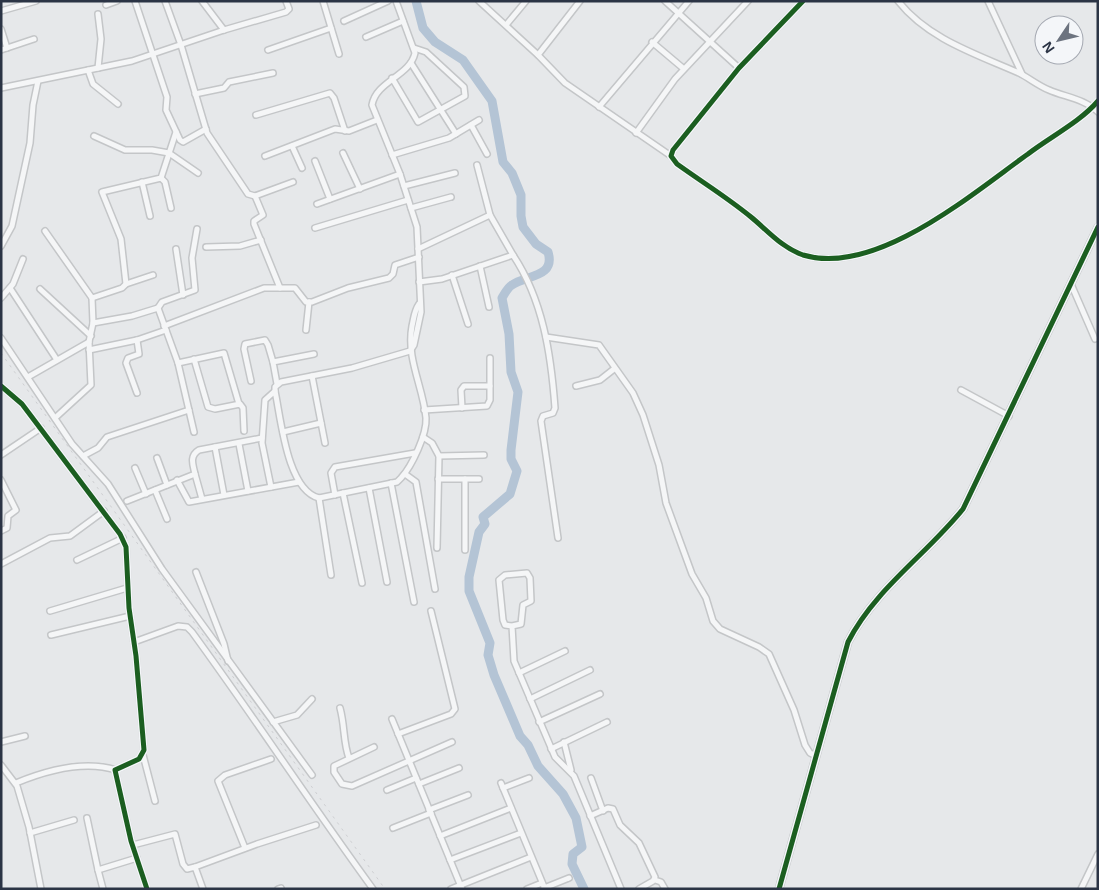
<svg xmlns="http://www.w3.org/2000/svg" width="1099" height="890" font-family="Helvetica,sans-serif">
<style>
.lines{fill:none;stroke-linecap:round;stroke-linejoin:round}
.river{stroke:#b4c4d5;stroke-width:9}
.minor-casing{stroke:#c4c6c8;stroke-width:8}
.tertiary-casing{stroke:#c4c6c8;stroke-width:9}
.minor{stroke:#f5f6f7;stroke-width:5}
.tertiary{stroke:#f5f6f7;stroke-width:7}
.rail{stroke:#cecfd2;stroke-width:1;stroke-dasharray:2.5 5;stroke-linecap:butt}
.cycleway-casing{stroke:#f4f6f9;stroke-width:8}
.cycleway{stroke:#1b5e20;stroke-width:5}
</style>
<rect width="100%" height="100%" fill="#e6e8ea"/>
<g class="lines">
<!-- river -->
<path class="river" d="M 416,1 L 423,28 L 435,42 L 463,60 L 492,101 L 503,162 L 512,173 L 521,195 L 521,216 L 523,227 L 536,244 L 548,252 C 556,278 525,275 512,285 C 508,287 505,293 502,298 L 509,334 L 511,372 L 518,392 L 511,450 L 511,459 L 517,471 L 510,494 L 483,517 L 485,524 L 479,532 L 469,577 L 469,591 L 490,643 L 488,655 L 494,675 L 520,736 L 528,745 L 538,766 L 563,794 L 576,818 L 582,847 L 573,854 L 572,864 L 584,889"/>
<!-- minor casing -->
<g class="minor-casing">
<g id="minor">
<polyline points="135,1 167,97 166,110 180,140 183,142 206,129"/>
<polyline points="165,1 181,45 207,133 248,194 255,196 293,182"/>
<polyline points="202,1 224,30"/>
<polyline points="323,1 339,54"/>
<polyline points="479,1 538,55"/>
<polyline points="580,1 538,55 565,83 671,156"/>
<polyline points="665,1 739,68"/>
<path d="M 803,1 L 739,68 L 673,150 L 671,156 L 677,164 C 702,182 728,198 751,217 C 767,230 782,248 803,255 C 876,277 973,193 1028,154 C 1050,137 1080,122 1098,101"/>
<path d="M 898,1 C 928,39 976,54 1019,73 C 1029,78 1039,86 1049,90 C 1065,97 1085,99 1098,112"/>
<polyline points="988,1 1022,74"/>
<polyline points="106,5 117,1"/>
<polyline points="1,11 36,1"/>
<polyline points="344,21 388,1"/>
<polyline points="506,25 526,1"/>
<polyline points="1,29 7,48 1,50"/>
<polyline points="366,37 403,21"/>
<polyline points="652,42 684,69"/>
<polyline points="7,48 34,39"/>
<polyline points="268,50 331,28"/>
<polyline points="411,63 456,134"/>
<polyline points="98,68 101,39 98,14"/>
<polyline points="88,70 93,84 118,104"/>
<polyline points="392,78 418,122 465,96 464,87 426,52 414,48"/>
<polyline points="1,88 132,61 224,30 286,12 289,9 286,1"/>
<polyline points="195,94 224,88 229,82 273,73"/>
<polyline points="599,107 689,1"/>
<polyline points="256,115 330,93 334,98 345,131"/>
<polyline points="471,125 487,154"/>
<polyline points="636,133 675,79 748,1"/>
<polyline points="94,136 125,150 152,150 169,153 198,173"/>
<polyline points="292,146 302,168"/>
<polyline points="343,153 360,189"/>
<polyline points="392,155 449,138 479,120"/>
<polyline points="265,156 335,129 349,131 377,120"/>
<polyline points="315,161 330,199"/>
<polyline points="477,165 490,215 513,255"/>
<polyline points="161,178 165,182 171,208"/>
<polyline points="142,182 150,216"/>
<polyline points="404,186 455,173"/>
<polyline points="317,204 400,174"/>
<polyline points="411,208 451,197"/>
<polyline points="315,228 408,200"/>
<polyline points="45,231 92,298 93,323 89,342 91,385 55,418"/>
<polyline points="1,246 12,226 30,143 33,105 38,81"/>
<polyline points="206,247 240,246 261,240"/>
<polyline points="176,249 183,295"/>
<polyline points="418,249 490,215"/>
<polyline points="480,266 489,307"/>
<polyline points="452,275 468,324"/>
<path d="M 419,282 L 442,279 L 513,255 C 543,300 551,354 555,408 L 553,413 L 543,416 L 541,421 L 558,538"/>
<polyline points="126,284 153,275"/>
<polyline points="1071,284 1095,339"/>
<polyline points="10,288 57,360"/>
<polyline points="280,288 295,288 306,302 312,302 348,288 389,278 393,274 395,265 419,257"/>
<polyline points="40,289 91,336"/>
<polyline points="1,298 13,284 23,259"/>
<polyline points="92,298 122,288 126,284 121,239 102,192 161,178 176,132"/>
<polyline points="93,323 132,316 158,308"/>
<polyline points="164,326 264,288 280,288 254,224 254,221 263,215 255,196"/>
<polyline points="306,330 309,302"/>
<polyline points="546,337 599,345 633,393 643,415 659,465 666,503 692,574 706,598 713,621 720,629 759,647 769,654 794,710 805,745 810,753 816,756"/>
<polyline points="1,338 72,444 108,484 162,569 312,775"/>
<polyline points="137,340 139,354 128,358 126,363 137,393"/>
<polyline points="89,350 137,340 166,330"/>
<polyline points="194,359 208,407 215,409 240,404 243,408 244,431"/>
<polyline points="178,363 224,353 239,404"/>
<polyline points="312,376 325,443"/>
<polyline points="28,377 89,342"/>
<polyline points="251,381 244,349 245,344 265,340 268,345 273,362"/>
<polyline points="277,384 273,362 314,354"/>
<polyline points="1,386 22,404 120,534 126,547 129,608 136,656 144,750 139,759 115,770 131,841 147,889"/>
<polyline points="576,386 600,380 614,369"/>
<polyline points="961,390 1009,416"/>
<path d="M 275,391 L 275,387 L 281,382 L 352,368 L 410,351 L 414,345 L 421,312 L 417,227 L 400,174 L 372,105 C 376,81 410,76 415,53 L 396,1"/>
<polyline points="462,408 461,390 464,386 490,386"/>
<polyline points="424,410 487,406 490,400 490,358"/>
<polyline points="194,432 178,363 158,308 162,302 195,290 192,258 197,229"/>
<polyline points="283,432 321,423"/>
<polyline points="423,437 432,443 439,456 437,548"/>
<polyline points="239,444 248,491"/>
<polyline points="215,447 224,495"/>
<polyline points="1,455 41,428"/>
<polyline points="83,456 98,448 107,437 189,410"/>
<polyline points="439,456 484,455"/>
<polyline points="157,458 167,485"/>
<polyline points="135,468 146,494"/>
<polyline points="195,474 202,499"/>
<polyline points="405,474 416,482 435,589"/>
<polyline points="438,479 479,479"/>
<polyline points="1,480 16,510 8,516 7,528 1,531"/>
<polyline points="177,480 189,502 299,482"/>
<polyline points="391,483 414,602"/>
<path d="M 271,487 L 262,443 L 265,400 L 275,391 C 281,419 287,490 319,498 L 397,482 L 401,478 C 412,466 427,434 426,418 C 423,386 406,359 412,326 C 414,318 414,311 419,304"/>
<polyline points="369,488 387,582"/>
<polyline points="155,490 167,519"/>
<polyline points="343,493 362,583"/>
<polyline points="335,495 331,473 335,467 415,453"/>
<polyline points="319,498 331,575"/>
<path d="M 127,501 L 195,474 C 193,465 189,456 199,450 L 262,438"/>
<polyline points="465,550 465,479"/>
<polyline points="77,560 123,538"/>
<polyline points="1,564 50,538 70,536 104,511"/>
<polyline points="196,572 224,644 228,661"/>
<polyline points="50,611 127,588"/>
<polyline points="512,626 521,624 523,605 531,601 530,578 527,573 505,575 499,580 503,620 505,625 512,626 514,661 555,757 574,776 621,889"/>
<polyline points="51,635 130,616"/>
<path d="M 134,642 L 178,626 L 187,627 L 192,632 C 254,717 311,804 373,889"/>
<polyline points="519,673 565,651"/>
<polyline points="530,699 590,670"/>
<path d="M 340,708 C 345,726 343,742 349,758"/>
<polyline points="392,719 462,889"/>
<polyline points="273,722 297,715 312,699"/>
<polyline points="539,722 600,694"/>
<polyline points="398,734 451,714 455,709 431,611"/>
<polyline points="1,742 25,736"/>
<polyline points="564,742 571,770"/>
<polyline points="374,747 334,766 334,772 342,784 352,786 452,742"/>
<polyline points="551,749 607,722"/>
<polyline points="143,755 155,801"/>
<polyline points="1,765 17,786 29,827 41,889"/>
<polyline points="591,778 603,811"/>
<path d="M 16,783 C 45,771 84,760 116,770"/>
<polyline points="501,783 545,889"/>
<polyline points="419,784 459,768"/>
<polyline points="503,788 529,778"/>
<polyline points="387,790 416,778"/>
<polyline points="429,810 468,795"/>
<polyline points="590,816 608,808 613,809 620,825 639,843 655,877 653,881 639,889"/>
<polyline points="87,818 98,870 137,858"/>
<polyline points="393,828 431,813"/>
<polyline points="30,833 74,820"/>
<polyline points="440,836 511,808"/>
<polyline points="133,845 175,834 183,864 187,869 195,867 203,889"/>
<polyline points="245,848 218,781 225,775 271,759"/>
<polyline points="450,860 521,833"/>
<polyline points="195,867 257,844 316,825"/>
<polyline points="98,870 103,889"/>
<polyline points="655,880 661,882 665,889"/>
<polyline points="544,888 569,878"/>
<polyline points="278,889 281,888"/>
<polyline points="451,889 531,857"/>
<polyline points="527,889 542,883"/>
<polyline points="1081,889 1098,854"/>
</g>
</g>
<!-- tertiary casing -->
<g class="tertiary-casing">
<path id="tertiary" d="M 779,889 L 848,642 C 875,589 927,554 963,509 L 1098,227"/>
</g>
<!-- minor -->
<use href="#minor" class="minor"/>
<!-- tertiary -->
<use href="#tertiary" class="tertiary"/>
<!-- rail -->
<polyline class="rail" points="1,353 385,889"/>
<!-- cycleway casing -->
<g class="cycleway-casing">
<g id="cycleway">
<path d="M 803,1 L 739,68 L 673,150 L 671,156 L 677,164 C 702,182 728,198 751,217 C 767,230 782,248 803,255 C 876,277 973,193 1028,154 C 1050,137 1080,122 1098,101"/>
<polyline points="1,386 22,404 120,534 126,547 129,608 136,656 144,750 139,759 115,770 131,841 147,889"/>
<path d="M 779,889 L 848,642 C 875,589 927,554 963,509 L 1098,227"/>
</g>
</g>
<!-- cycleway -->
<use href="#cycleway" class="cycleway"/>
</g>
<!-- border -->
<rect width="1099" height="890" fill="none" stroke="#2b3445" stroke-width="5"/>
<!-- north arrow -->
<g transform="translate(1059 40) rotate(235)"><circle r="24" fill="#f4f6f9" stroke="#a4a8b1"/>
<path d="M0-4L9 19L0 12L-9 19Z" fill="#6c737f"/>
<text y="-8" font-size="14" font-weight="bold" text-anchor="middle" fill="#2b3445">N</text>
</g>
</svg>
